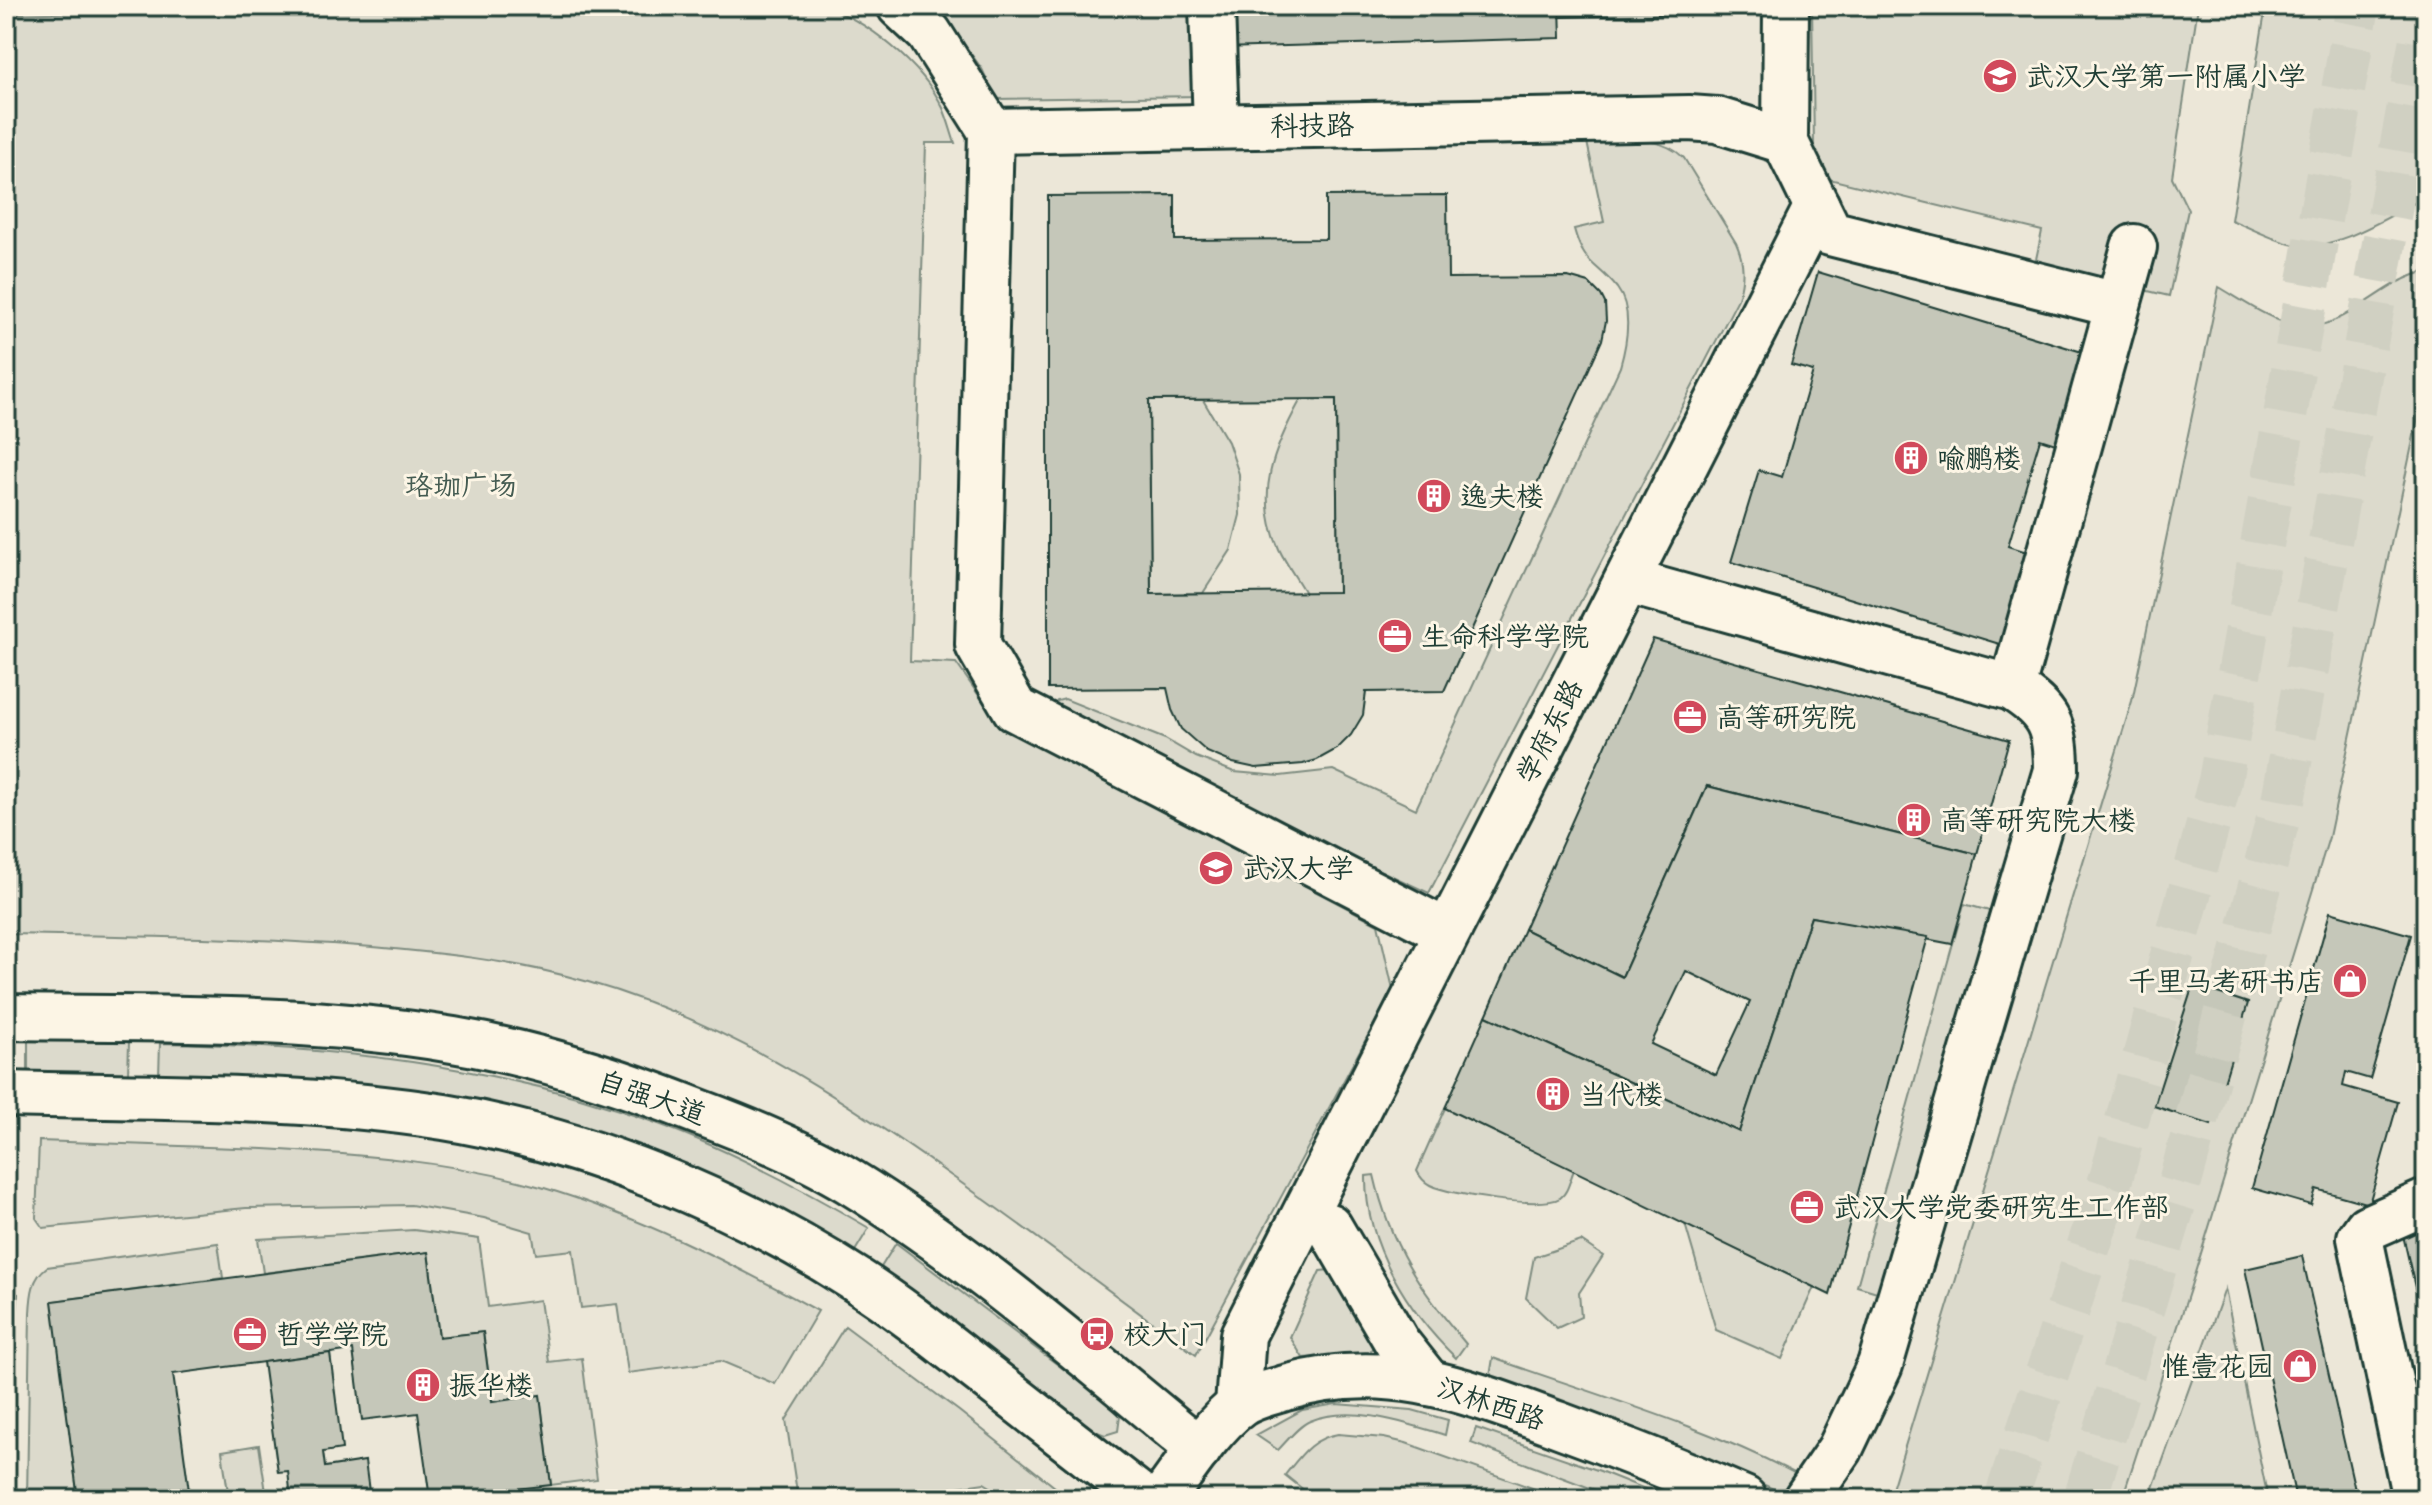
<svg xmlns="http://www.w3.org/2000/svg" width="2432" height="1505" font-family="'Shantell Sans','LXGW WenKai TC',sans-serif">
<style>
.built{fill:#ece7d8}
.green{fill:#dcdacc;stroke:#7e8c80;stroke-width:2}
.building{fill:#c5c7b9;stroke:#1f3d34;stroke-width:2;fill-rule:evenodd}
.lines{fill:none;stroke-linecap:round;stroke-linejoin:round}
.major-tunnel{stroke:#d0d0c2;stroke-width:44;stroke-dasharray:44 22;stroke-linecap:butt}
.minor-casing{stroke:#1f3d34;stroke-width:50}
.minor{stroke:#fcf5e5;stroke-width:44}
.labels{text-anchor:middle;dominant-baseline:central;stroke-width:6;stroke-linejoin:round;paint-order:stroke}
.poi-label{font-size:28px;fill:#1f3d34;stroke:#fcf5e5;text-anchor:start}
.street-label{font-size:28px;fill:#1f3d34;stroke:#fcf5e5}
.park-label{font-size:28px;fill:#455c52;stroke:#fcf5e5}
</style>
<rect width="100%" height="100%" fill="#fcf5e5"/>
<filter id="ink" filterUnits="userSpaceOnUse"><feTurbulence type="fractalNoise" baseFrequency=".0125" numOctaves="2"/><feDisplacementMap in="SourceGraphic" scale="16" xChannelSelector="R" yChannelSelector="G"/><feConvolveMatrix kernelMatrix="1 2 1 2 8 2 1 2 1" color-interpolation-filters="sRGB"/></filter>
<g filter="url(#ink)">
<!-- built -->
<rect class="built" x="6" y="6" width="2420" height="1493"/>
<!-- green -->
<g class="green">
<path d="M 324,6 L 821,6 C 866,18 923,66 943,108 C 948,119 951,132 955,143 L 926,143 L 910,661 L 956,663 L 1001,727 L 1378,924 L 1393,989 L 1196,1355 C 1115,1295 1035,1235 953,1177 C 836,1094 725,1021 585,981 C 512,960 435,952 359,946 C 242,937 124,936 6,934 L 6,14 Z"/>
<polygon points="936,6 1199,6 1202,96 996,99 982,69"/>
<polygon points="1812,6 2198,6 2172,177 2188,210 2169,296 2035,264 2042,231 1825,178 1814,147"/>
<path d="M 2266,6 L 2426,6 L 2426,197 C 2392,214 2332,254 2294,245 C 2273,240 2251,228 2231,220 Z"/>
<path d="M 1587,142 C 1620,142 1659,133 1684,158 L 1736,243 C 1745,263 1744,278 1738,299 L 1429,893 L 1227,800 L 1055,705 L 1057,701 L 1065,699 L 1165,739 L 1196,757 L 1234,772 L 1280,776 L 1333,770 L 1416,809 L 1620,367 C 1627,343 1633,309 1617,288 C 1596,262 1584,266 1574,229 L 1604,222 Z"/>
<path d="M 2426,271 L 2426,379 L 2329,837 L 2190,1289 L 2122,1499 L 1889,1499 L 2132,701 L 2219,287 C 2240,299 2273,322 2296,326 C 2335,333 2370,296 2403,280 C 2410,276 2418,274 2426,271 Z"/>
<path d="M 1301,399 L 1336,399 L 1338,592 L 1305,593 C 1297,579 1286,564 1279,549 C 1254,493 1274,448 1301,399 Z"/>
<polygon points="1149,400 1203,400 1228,442 1239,474 1240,515 1231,550 1203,593 1151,594"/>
<polygon points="1964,904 1993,912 1887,1295 1857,1286"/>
<polygon points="28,1040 129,1042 128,1075 28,1072"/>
<path d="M 160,1043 C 329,1046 498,1064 656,1123 C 730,1150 801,1188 869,1228 L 852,1256 L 744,1194 L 159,1076 Z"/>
<path d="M 1445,1108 L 1574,1170 C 1570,1179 1568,1193 1560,1198 C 1542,1209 1449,1195 1430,1185 C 1424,1182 1420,1177 1417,1171 Z"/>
<path d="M 39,1141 C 114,1143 189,1146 264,1149 C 357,1154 452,1161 541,1187 C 639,1216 729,1262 818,1311 L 775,1384 L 721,1361 L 628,1373 L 618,1304 L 581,1308 L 573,1250 L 536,1254 L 532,1232 L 484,1218 L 411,1205 L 246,1208 L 43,1228 L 36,1218 Z"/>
<path d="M 1374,1175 C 1390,1246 1420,1289 1466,1344 L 1456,1358 C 1408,1312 1365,1244 1366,1176 Z"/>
<polygon points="1685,1224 1814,1287 1782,1359 1716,1330"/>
<polygon points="414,1230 479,1239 488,1307 540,1300 549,1362 582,1358 597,1479 551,1485 540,1396 492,1402 483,1332 439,1337 428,1252 263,1273 258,1239"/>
<polygon points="1581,1241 1603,1256 1579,1293 1581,1317 1557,1328 1526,1298 1534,1257"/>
<path d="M 218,1243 L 223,1278 L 53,1301 L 78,1499 L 27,1499 L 30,1313 C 31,1294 32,1278 47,1267 Z"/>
<polygon points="896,1243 1110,1404 1120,1416 1118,1431 1105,1435 1095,1431 1001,1358 878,1272"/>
<polygon points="1341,1269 1378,1337 1369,1354 1303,1358 1290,1337 1320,1271"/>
<polygon points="2225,1289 2268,1499 2149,1499"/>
<polygon points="6,1293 18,1294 6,1497"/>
<polygon points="845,1326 959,1411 1070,1499 1010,1499 984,1483 876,1499 798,1499 786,1420"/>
<path d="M 1493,1358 C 1596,1395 1704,1425 1800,1476 L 1792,1488 L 1778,1491 L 1708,1460 L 1490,1376 Z"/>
<path d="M 1336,1404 L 1412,1410 L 1448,1420 L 1445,1435 C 1405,1423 1351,1404 1310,1421 C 1298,1426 1288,1440 1278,1450 L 1256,1435 L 1302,1410 Z"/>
<polygon points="1476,1428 1600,1471 1670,1499 1619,1499 1471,1443"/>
<path d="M 1338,1434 L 1384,1438 L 1406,1443 L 1563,1499 L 1315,1499 L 1285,1475 C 1301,1455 1312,1438 1338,1434 Z"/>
<polygon points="259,1445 267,1499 229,1499 222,1451"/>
</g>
<!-- building -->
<g class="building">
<polygon points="1221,6 1560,6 1561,38 1222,48"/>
<polygon points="1560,6 1695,6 1695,14 1560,17"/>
<path d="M 1175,195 L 1175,240 L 1326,239 L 1326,196 L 1447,195 L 1448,278 L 1568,277 L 1589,283 L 1601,295 L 1605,303 L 1606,321 L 1602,340 L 1444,691 L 1366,692 L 1363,715 L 1351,735 L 1337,749 L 1317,760 L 1303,764 L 1256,768 L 1233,763 L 1207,752 L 1181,729 L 1172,710 L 1167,688 L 1048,689 L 1048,196 ZM 1336,399 L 1338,592 L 1151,594 L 1149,400 Z"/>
<polygon points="1818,272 2092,355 2065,447 2040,439 2008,546 2033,554 2006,646 1731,562 1759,470 1782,477 1813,371 1791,365"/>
<polygon points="1653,639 2009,740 1977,854 1707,786 1622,977 1524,929"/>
<path d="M 1707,786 L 1977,854 L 1952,944 L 1811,917 L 1739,1132 L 1486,1016 L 1524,929 L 1622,977 ZM 1686,971 L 1750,1002 L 1716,1075 L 1651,1044 Z"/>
<polygon points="2330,912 2411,935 2370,1079 2346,1072 2343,1086 2398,1102 2369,1204 2316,1189 2311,1205 2252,1188"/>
<polygon points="1811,917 1928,937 1830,1295 1445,1108 1486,1016 1739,1132"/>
<polygon points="2193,985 2248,1003 2211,1125 2154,1106"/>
<polygon points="2426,1230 2426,1336 2403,1235"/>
<polygon points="428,1252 439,1337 483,1332 492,1402 540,1395 551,1485 430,1499 418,1413 362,1420 353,1350 173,1374 190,1498 78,1499 52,1301"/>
<polygon points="2302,1256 2357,1499 2296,1499 2245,1269"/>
<polygon points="330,1353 342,1449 323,1452 325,1467 365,1461 370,1499 291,1499 288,1471 278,1472 263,1362"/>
<polygon points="695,1488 697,1499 612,1499"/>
</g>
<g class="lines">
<!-- major-tunnel -->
<g class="major-tunnel">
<polyline points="2006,1499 2112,1175 2220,781 2358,6"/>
<polyline points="2085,1499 2176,1197 2283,801 2426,12"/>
</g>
<!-- minor casing -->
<g class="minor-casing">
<g id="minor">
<polyline points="900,6 929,33 991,131"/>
<polyline points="1212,6 1216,126"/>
<polyline points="1786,6 1785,141 1830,233 2117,305"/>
<polyline points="991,131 978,645 1015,709 1447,932"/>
<polyline points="991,131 1689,118 1717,120 1785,141"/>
<path d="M 1627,581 L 2012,688 C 2049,711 2056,727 2056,770 L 1880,1365 L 1840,1449 L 1806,1499"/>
<polyline points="2012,688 2134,247"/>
<path d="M 6,1017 C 155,1019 306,1015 453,1040 C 537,1054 621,1081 699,1112 C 750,1131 803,1153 849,1181 C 974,1258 1086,1357 1199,1449"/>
<path d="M 6,1094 C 152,1098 299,1094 444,1117 C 585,1140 734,1201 855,1279 C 899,1307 940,1340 981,1372 C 1035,1414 1090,1457 1144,1499"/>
<polyline points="1329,1226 1398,1344 1429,1383"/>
<polyline points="1238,1406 1243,1335 1817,206"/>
<path d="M 1162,1499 C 1183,1471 1212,1425 1240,1405 C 1253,1396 1270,1393 1285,1388 C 1385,1358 1465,1390 1557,1424 C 1620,1447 1682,1472 1744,1499"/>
<polyline points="2415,1499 2360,1238 2367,1228 2426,1202"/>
</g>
</g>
<!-- minor -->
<use href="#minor" class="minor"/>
</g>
</g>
<!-- icons -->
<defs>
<g id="school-disc" transform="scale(1.8)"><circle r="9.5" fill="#d1495b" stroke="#fcf5e5"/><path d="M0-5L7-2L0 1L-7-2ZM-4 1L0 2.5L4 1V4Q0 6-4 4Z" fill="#fff"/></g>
<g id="building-disc" transform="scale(1.8)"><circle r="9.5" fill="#d1495b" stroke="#fcf5e5"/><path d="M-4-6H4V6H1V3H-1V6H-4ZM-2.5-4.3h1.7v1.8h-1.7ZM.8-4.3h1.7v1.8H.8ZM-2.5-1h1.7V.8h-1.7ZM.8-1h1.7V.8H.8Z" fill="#fff"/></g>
<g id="office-disc" transform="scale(1.8)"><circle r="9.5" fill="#d1495b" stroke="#fcf5e5"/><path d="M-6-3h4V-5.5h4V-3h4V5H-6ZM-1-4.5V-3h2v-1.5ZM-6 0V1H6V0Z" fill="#fff"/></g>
<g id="university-disc" transform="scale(1.8)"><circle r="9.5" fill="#d1495b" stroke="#fcf5e5"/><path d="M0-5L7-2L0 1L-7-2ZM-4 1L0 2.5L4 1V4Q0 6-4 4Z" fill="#fff"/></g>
<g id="shop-disc" transform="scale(1.8)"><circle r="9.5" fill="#d1495b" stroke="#fcf5e5"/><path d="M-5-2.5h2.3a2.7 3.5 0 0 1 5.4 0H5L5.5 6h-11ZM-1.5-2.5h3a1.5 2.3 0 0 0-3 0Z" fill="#fff"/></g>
<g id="bus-disc" transform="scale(1.8)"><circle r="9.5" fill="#d1495b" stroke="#fcf5e5"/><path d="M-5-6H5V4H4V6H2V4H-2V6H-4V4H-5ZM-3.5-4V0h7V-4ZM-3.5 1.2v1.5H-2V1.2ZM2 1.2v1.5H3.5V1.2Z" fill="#fff"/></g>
</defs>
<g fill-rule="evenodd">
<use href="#school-disc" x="2000" y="76"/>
<use href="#building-disc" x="1911" y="458"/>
<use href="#building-disc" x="1434" y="496"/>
<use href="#office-disc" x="1395" y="636"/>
<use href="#office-disc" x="1690" y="717"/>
<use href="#building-disc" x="1914" y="820"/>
<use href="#university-disc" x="1216" y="868"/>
<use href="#shop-disc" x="2350" y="981"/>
<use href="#building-disc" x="1553" y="1094"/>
<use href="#office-disc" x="1807" y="1207"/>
<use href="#office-disc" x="250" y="1334"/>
<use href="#bus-disc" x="1097" y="1334"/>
<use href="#shop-disc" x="2300" y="1366"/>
<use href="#building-disc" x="423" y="1385"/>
</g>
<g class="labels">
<!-- poi labels -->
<g class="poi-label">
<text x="2026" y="76">武汉大学第一附属小学</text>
<text x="1937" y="458">喻鹏楼</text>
<text x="1460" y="496">逸夫楼</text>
<text x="1421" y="636">生命科学学院</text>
<text x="1716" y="717">高等研究院</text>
<text x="1940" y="820">高等研究院大楼</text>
<text x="1242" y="868">武汉大学</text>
<text x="2324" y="981" text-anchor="end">千里马考研书店</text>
<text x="1579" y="1094">当代楼</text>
<text x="1833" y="1207">武汉大学党委研究生工作部</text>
<text x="276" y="1334">哲学学院</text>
<text x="1123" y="1334">校大门</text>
<text x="2274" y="1366" text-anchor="end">惟壹花园</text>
<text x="449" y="1385">振华楼</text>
</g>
<!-- street labels -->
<g class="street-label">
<text transform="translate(1312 125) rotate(-1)">科技路</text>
<text transform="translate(1549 731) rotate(-63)">学府东路</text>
<text transform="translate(652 1097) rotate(19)">自强大道</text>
<text transform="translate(1491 1403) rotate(18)">汉林西路</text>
</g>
<!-- park labels -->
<g class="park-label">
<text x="461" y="485">珞珈广场</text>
</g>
</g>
<!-- margin -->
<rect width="2432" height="1505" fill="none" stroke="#fcf5e5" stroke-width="32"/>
<rect x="16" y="16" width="2400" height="1473" fill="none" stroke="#1f3d34" stroke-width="3" filter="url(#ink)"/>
</svg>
